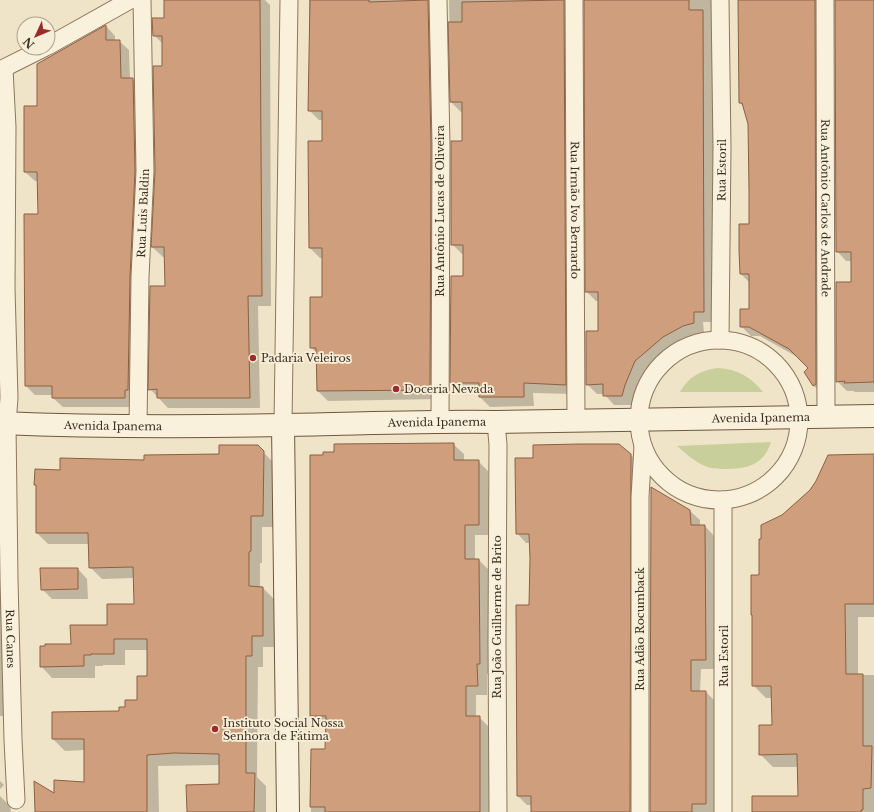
<svg xmlns="http://www.w3.org/2000/svg" width="874" height="812" font-family="'Libre Baskerville',serif">
<style>
.green{fill:#c9cf9b}
.shadow{fill:#0003}
.building{fill:#cf9f7d;stroke:#8d5f41}
.lines{fill:none;stroke-linecap:round;stroke-linejoin:round}
.street-casing{stroke:#8d765c;stroke-width:19}
.secondary-casing{stroke:#6f573f;stroke-width:24}
.street{stroke:#faf1dc;stroke-width:17}
.secondary{stroke:#faf1dc;stroke-width:22}
.poi-dot{fill:#9e2a2b;stroke:#f7eed8;stroke-width:1.5}
.labels{text-anchor:middle;dominant-baseline:central;stroke-width:3.5;stroke-linejoin:round;paint-order:stroke}
.street-label{font-size:11px;fill:#3d2e20;stroke:#f7eed8}
.poi-label{font-size:11px;fill:#3d2e20;stroke:#f7eed8;text-anchor:start}
</style>
<rect width="100%" height="100%" fill="#f0e4c8"/>
<!-- green -->
<g class="green">
<path d="M 718,368 C 737,369 751,377 763,392 L 680,392 C 688,377 701,370 718,368 Z"/>
<path d="M 771,442 C 764,464 749,469 727,469 C 720,469 712,469 705,466 C 695,462 685,453 677,446 Z"/>
</g>
<!-- shadow -->
<g class="shadow">
<polygon points="165,0 265,0 270,5 271,306 258,306 260,408 168,408 150,389 166,287 165,257 163,257 152,247 163,67 163,44 154,35 165,19"/>
<polygon points="309,0 447,0 443,1 440,399 328,401 318,391 317,354 311,347 323,298 323,258 320,258 310,248 323,142 323,120 319,120 309,110"/>
<polygon points="449,0 583,0 579,1 575,394 533,393 534,406 490,407 480,397 480,393 461,393 451,383 464,277 464,254 462,254 452,244 463,142 463,112 461,112 451,102"/>
<polygon points="585,0 713,0 714,322 703,322 704,333 693,336 673,346 645,371 634,395 632,405 614,405 604,394 597,394 587,384 599,332 599,301 596,301 586,291"/>
<polygon points="739,0 833,0 823,395 813,385 809,369 799,358 760,336 751,336 741,326 750,310 750,283 741,274 750,225 749,124 745,108 740,103"/>
<polygon points="836,0 874,0 874,392 855,392 853,391 847,391 837,381 852,283 852,261 846,261 837,251"/>
<polygon points="106,26 115,36 115,41 119,41 129,50 130,79 133,79 143,88 134,407 63,407 53,398 53,395 35,395 26,386 39,215 38,181 35,181 25,172 38,107"/>
<polygon points="453,444 464,454 464,461 478,461 488,471 489,535 475,535 475,560 479,560 489,570 489,674 487,674 487,695 476,695 476,717 479,717 489,727 490,812 311,812 312,750 326,750 326,725 322,725 311,715"/>
<polygon points="263,452 275,464 275,527 262,527 262,563 260,563 260,588 263,588 274,599 274,647 263,647 263,667 258,667 257,777 266,786 266,812 188,812 220,785 220,765 158,766 159,812 36,812 55,795 85,783 85,750 65,751 53,739 53,713 120,712 138,701 148,677 148,650 125,650 125,665 103,665 103,666 95,666 95,678 52,678 41,666 72,645 108,626 135,605 134,578 102,579 90,567 90,544 48,544 37,533 37,486 35,484 61,471 145,461"/>
<polygon points="630,454 640,464 639,812 532,812 532,805 527,805 518,796 530,606 530,543 526,543 517,533"/>
<polygon points="874,455 874,617 858,617 858,675 874,675 874,812 753,812 799,797 799,767 773,767 760,754 773,726 772,698 766,698 753,685 762,540 783,515"/>
<polygon points="0,472 5,716 0,716"/>
<polygon points="690,511 700,520 700,526 705,526 714,536 715,669 701,669 700,692 706,692 715,701 716,812 651,812"/>
<polygon points="78,569 87,579 88,599 52,599 42,589"/>
<polygon points="0,781 4,785 0,789"/>
<polygon points="0,796 10,806 11,812 0,812"/>
</g>
<!-- building -->
<g class="building">
<polygon points="164,0 260,0 262,296 248,296 250,398 157,398 157,389 148,390 150,286 165,286 164,247 151,247 155,171 153,66 162,66 162,36 153,36 152,18 164,18"/>
<polygon points="310,0 369,0 369,2 428,0 431,145 430,390 317,391 316,348 310,348 310,297 322,297 322,248 309,248 308,141 322,141 322,111 308,111"/>
<polygon points="564,0 566,385 524,383 524,397 479,397 479,383 450,383 451,276 463,276 463,245 451,245 451,141 462,141 462,102 450,102 448,22 462,22 462,2"/>
<polygon points="584,0 689,0 689,10 703,10 704,312 694,312 694,323 683,326 663,337 635,361 625,385 622,396 603,396 603,384 586,385 586,331 598,331 598,292 585,292"/>
<polygon points="738,0 815,0 816,384 813,386 804,372 808,368 789,349 749,327 740,327 740,309 749,309 749,274 740,274 739,250 739,224 749,224 749,190 748,124 742,103 739,103"/>
<polygon points="835,0 874,0 874,382 844,383 845,381 836,382 836,282 851,282 851,252 836,252"/>
<polygon points="106,25 106,40 120,40 121,78 133,78 135,171 130,277 128,390 125,390 125,398 52,398 52,386 25,386 24,214 38,214 37,172 24,172 24,106 37,106 37,64"/>
<polygon points="454,443 454,460 479,460 479,525 465,525 465,559 479,559 480,664 477,664 478,686 466,686 466,716 480,716 480,812 325,812 325,807 310,807 311,749 325,749 326,716 310,716 310,455 323,455 323,452 334,452 334,444"/>
<polygon points="579,444 619,444 631,454 630,812 531,812 531,796 517,796 516,605 529,605 530,558 529,534 516,534 515,458 533,458 533,445"/>
<polygon points="219,445 258,445 264,451 263,516 251,516 251,551 249,552 249,586 263,587 263,636 252,636 252,656 246,656 246,773 255,773 254,812 187,812 186,785 219,784 219,754 174,753 147,755 147,812 35,812 34,781 54,793 54,780 84,782 84,739 52,739 52,712 119,711 119,707 125,707 125,700 137,700 137,676 147,676 147,639 114,639 114,654 91,654 91,655 84,655 84,666 40,667 40,646 45,646 45,644 71,644 70,625 107,625 107,604 134,604 133,567 89,568 88,533 36,533 36,485 34,485 35,469 60,470 60,458 144,460 144,455 219,454"/>
<polygon points="874,454 874,604 845,604 846,674 863,674 863,746 872,746 871,788 863,789 863,810 861,810 861,812 752,812 752,796 798,796 797,754 759,755 759,725 772,725 771,686 752,686 752,615 751,615 751,575 759,575 759,539 761,539 761,525 782,515 810,490 816,481 828,455"/>
<polygon points="651,487 690,510 691,525 705,525 706,660 691,660 691,691 706,691 706,804 692,804 692,812 650,812"/>
<polygon points="40,568 78,568 78,589 41,590"/>
</g>
<g class="lines">
<!-- street casing -->
<g class="street-casing">
<g id="street">
<polyline points="438,0 441,145 440,422"/>
<path id="s1" d="M 574,0 L 576,420"/>
<path id="s2" d="M 825,0 L 826,416"/>
<polyline points="48,46 130,0"/>
<path id="s3" d="M 4,69 L 7,127 L 6,288 L 9,398 L 7,424 L 9,579 L 13,740 L 16,800"/>
<polyline points="0,70 44,48"/>
<path id="s4" d="M 720,340 L 722,148 L 720,0"/>
<circle cx="719" cy="420" r="80"/>
<polyline points="496,422 498,445 497,642 498,812"/>
<polyline points="283,425 289,0"/>
<path id="s5" d="M 138,426 L 140,277 L 145,171 L 142,0"/>
<polyline points="723,500 723,812"/>
<polyline points="640,812 640,497 643,446"/>
</g>
</g>
<!-- secondary casing -->
<g class="secondary-casing">
<g id="secondary">
<path id="s6" d="M 0,423 C 95,427 190,427 285,425 C 355,424 426,421 496,422 L 874,416"/>
<polyline points="283,425 288,812"/>
</g>
</g>
<!-- street -->
<use href="#street" class="street"/>
<!-- secondary -->
<use href="#secondary" class="secondary"/>
</g>
<!-- markers -->
<g class="poi-dot">
<circle cx="253" cy="358" r="4"/>
<circle cx="396" cy="389" r="4"/>
<circle cx="215" cy="729" r="4"/>
</g>
<g class="labels">
<!-- street labels -->
<g class="street-label">
<text stroke="none"><textPath href="#s4" startOffset="170">Rua Estoril</textPath></text>
<text stroke="none"><textPath href="#s2" startOffset="208">Rua Antônio Carlos de Andrade</textPath></text>
<text stroke="none"><textPath href="#s1" startOffset="210">Rua Irmão Ivo Bernardo</textPath></text>
<text transform="translate(440 211) rotate(-90)">Rua Antônio Lucas de Oliveira</text>
<text stroke="none"><textPath href="#s5" startOffset="213">Rua Luis Baldin</textPath></text>
<text stroke="none"><textPath href="#s6" startOffset="761">Avenida Ipanema</textPath></text>
<text stroke="none"><textPath href="#s6" startOffset="437">Avenida Ipanema</textPath></text>
<text stroke="none"><textPath href="#s6" startOffset="113">Avenida Ipanema</textPath></text>
<text transform="translate(497 617) rotate(-90)">Rua João Guilherme de Brito</text>
<text transform="translate(640 629) rotate(-90)">Rua Adão Rocumback</text>
<text stroke="none"><textPath href="#s3" startOffset="570">Rua Canes</textPath></text>
<text transform="translate(724 656) rotate(-90)">Rua Estoril</text>
</g>
<!-- poi labels -->
<g class="poi-label">
<text x="261" y="358">Padaria Veleiros</text>
<text x="404" y="389">Doceria Nevada</text>
<text x="223" y="723">Instituto Social Nossa<tspan x="223" dy="13">Senhora de Fátima</tspan></text>
</g>
</g>
<!-- north arrow -->
<g transform="translate(36 36) rotate(226)"><circle r="19" fill="#f7eed8" stroke="#ada18e"/>
<path d="M0-3L7 15L0 10L-7 15Z" fill="#9e2a2b"/>
<text y="-6" font-size="11" font-weight="bold" text-anchor="middle" fill="#3d2e20">N</text>
</g>
</svg>
